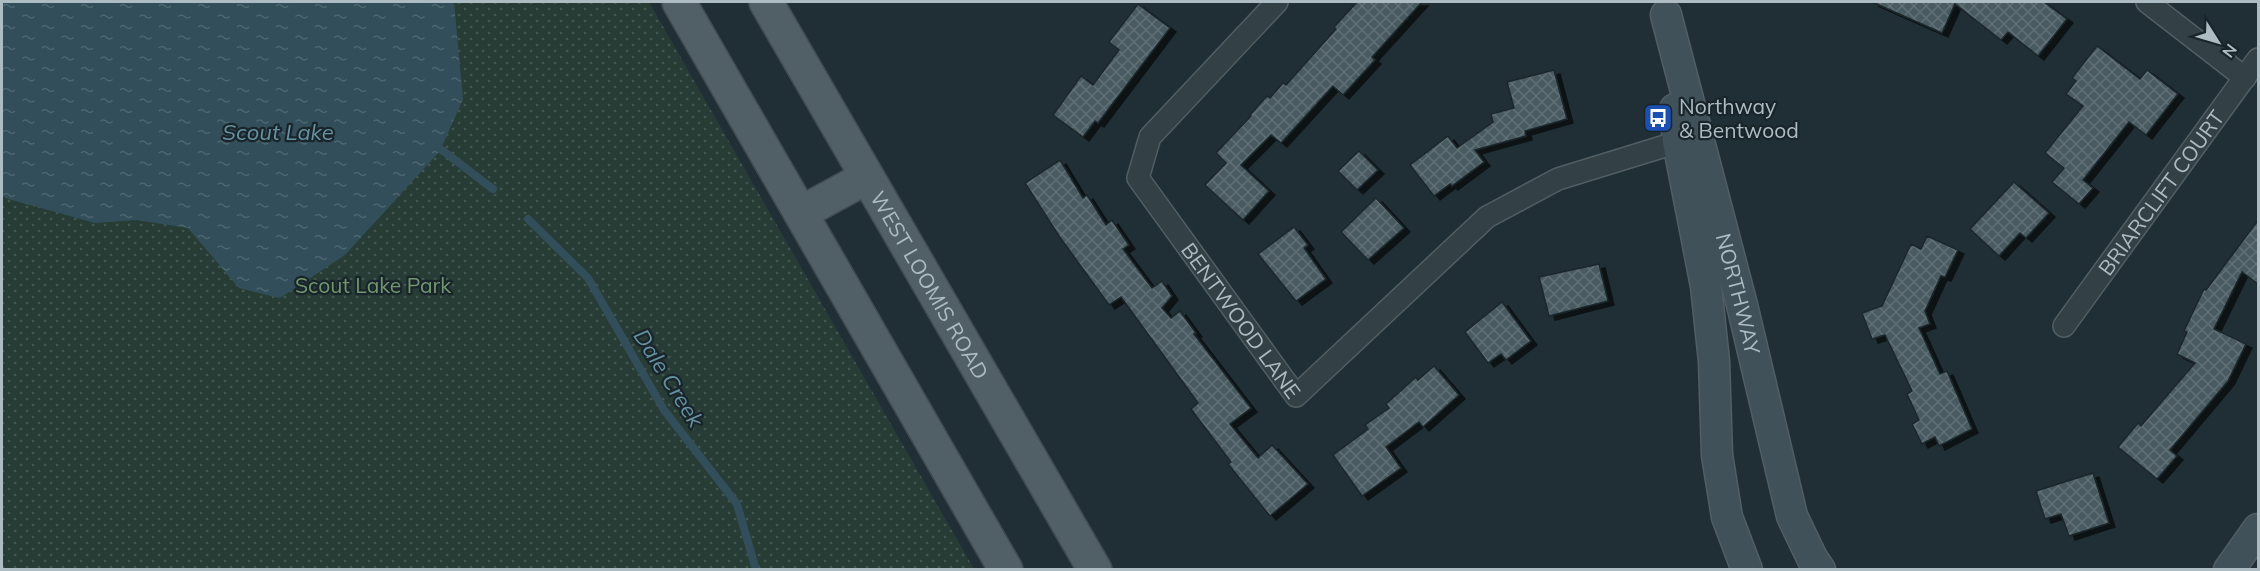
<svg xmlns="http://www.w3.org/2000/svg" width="2260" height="571" font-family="Mulish,sans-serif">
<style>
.park{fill:url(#park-dots)}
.water{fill:url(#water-ripples)}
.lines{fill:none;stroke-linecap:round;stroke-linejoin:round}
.stream{stroke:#324e5a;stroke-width:8}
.building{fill:url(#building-cross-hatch);stroke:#1b272c;stroke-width:1.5;filter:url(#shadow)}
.street-casing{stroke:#515e64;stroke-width:24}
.secondary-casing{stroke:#515e64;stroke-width:33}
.primary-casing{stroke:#404c52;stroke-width:36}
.street{stroke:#334046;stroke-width:21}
.secondary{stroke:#415159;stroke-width:30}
.primary{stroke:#516066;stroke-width:33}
.labels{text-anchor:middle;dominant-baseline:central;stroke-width:4.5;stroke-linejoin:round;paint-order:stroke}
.poi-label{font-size:21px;fill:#adbcc3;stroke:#19252a;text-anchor:start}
.street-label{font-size:21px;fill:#adbcc3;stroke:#19252a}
.park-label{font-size:21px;fill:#70976e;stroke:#19252a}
.water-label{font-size:22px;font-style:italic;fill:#6691a1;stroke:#19252a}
</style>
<defs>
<pattern id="park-dots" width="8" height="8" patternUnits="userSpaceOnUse" patternTransform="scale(1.5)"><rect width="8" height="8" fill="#263c35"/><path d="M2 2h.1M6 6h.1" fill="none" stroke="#435651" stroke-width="1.8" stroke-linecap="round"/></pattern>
<pattern id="water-ripples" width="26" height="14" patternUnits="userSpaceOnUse" patternTransform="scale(1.5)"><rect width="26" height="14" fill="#324e5a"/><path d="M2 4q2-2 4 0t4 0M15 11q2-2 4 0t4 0" fill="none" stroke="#4d6670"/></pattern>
<pattern id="building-cross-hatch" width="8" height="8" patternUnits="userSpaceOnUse" patternTransform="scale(1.5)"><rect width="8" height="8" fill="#485a61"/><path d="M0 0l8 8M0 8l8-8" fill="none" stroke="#607076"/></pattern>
<filter id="shadow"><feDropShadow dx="6" dy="4" stdDeviation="0" flood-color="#0009"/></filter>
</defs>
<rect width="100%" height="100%" fill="#202f35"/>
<!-- park -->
<polygon class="park" points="2,2 649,2 974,569 2,569"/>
<!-- water -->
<polygon class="water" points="2,2 454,2 463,99 440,151 345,255 280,298 239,288 188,228 136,220 95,223 5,198 2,194"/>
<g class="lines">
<!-- stream -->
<g class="stream">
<polyline points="434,144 493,189"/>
<polyline points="528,219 588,278 664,410 737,504 756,570"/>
</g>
</g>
<!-- building -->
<g class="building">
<polygon points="1357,2 1422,2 1372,57 1375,60 1343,95 1333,86 1281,143 1271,135 1241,165 1269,191 1243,220 1205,185 1226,163 1216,153 1251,116 1250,115 1267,96 1270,98 1283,83 1286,85 1336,29 1334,27"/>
<polygon points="1872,2 2044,2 2067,19 2038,56 2008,32 2001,40 1955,4 1942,33"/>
<polygon points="1138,4 1170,28 1098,123 1095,121 1083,137 1053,115 1081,76 1093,85 1119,50 1109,42"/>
<polygon points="2097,46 2140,79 2147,70 2178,94 2146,135 2129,122 2083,180 2093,188 2079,204 2052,182 2064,168 2045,153 2083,106 2066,94 2076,81 2072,78"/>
<polygon points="1554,70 1567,119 1525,131 1526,136 1475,150 1484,162 1452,186 1450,184 1434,196 1410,165 1448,136 1457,148 1493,122 1491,114 1514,108 1507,82"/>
<polygon points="1359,151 1378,170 1357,190 1338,171"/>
<polygon points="1060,160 1083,198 1087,195 1106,225 1112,220 1129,245 1123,249 1152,288 1162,281 1172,296 1162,308 1171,318 1180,311 1196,333 1194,334 1251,408 1230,424 1258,458 1272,445 1308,484 1270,516 1228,464 1231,462 1191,409 1198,403 1121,297 1109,305 1059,236 1025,183"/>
<polygon points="2014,182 2049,213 2026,238 2020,233 1999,256 1970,229"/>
<polygon points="1376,198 1404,228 1368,260 1341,232"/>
<polygon points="2259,219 2259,285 2242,272 2214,329 2246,344 2228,381 2170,450 2177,456 2157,479 2118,447 2138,423 2141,426 2195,363 2177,354 2187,332 2184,331 2204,289 2206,290"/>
<polygon points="1294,227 1308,245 1304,248 1326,279 1296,301 1258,254"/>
<polygon points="1927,236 1958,250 1945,277 1941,276 1925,311 1930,324 1919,328 1940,374 1947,371 1972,429 1939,446 1935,437 1922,444 1912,424 1919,420 1907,394 1912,391 1885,335 1872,339 1862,313 1882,306 1911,244 1921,249"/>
<polygon points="1599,264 1608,301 1549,316 1539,277"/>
<polygon points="1502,302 1531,341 1506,360 1501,354 1488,363 1465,332"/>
<polygon points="1434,366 1459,395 1423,427 1419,422 1386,447 1401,468 1362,496 1333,455 1368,429 1365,425 1389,408 1386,404 1416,377 1418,380"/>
<polygon points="2093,473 2109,523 2069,536 2061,514 2045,519 2036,491"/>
</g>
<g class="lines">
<!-- street casing -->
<g class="street-casing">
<g id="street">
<path id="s1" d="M 1277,2 L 1150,137 L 1138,178 L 1296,396 L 1487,217 L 1558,179 L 1691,138"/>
<polyline points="2147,2 2245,78"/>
<path id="s2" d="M 2064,326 L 2258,59"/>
</g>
</g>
<!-- secondary casing -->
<g class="secondary-casing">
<g id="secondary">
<path id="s3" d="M 1666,15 L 1742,305 L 1792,516 L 1812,558 L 1820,570"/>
<polyline points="1675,109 1678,142 1706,286 1714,361 1717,455 1727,517 1747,570"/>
<polyline points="2229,570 2258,529"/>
</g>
</g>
<!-- primary casing -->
<g class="primary-casing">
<g id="primary">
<polyline points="679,2 1006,570"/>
<path id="s4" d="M 766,2 L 1095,570"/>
<polyline points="801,213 867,177"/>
</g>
</g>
<!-- street -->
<use href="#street" class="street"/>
<!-- secondary -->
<use href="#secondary" class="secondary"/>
<!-- primary -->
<use href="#primary" class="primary"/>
</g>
<!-- icons -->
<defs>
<g id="bus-square" transform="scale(1.5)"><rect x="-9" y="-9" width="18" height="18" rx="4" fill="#1a4fb4" stroke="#19252a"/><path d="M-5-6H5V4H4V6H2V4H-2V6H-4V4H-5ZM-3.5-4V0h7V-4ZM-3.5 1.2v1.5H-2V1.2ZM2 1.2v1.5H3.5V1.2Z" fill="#fff"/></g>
</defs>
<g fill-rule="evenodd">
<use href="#bus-square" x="1658" y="118"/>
</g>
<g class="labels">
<!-- poi labels -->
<g class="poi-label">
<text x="1679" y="106">Northway<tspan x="1679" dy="24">&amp; Bentwood</tspan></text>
</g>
<!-- street labels -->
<g class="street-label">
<text stroke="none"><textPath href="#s2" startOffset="165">BRIARCLIFT COURT</textPath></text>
<text stroke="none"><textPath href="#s4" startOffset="327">WEST LOOMIS ROAD</textPath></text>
<text stroke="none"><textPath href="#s3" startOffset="288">NORTHWAY</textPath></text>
<text stroke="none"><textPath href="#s1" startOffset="404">BENTWOOD LANE</textPath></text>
</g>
<!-- park labels -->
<g class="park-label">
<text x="373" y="285">Scout Lake Park</text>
</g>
<!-- water labels -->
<g class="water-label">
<text x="278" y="132">Scout Lake</text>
<text transform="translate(669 378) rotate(58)">Dale Creek</text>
</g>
</g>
<!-- border -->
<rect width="2260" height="571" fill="none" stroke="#adbcc3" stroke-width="6"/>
<!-- north arrow -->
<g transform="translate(2218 42) rotate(127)" stroke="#19252a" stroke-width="4.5" paint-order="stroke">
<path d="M0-4.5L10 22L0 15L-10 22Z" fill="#adbcc3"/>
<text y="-9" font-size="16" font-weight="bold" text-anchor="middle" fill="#adbcc3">N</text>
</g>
</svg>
